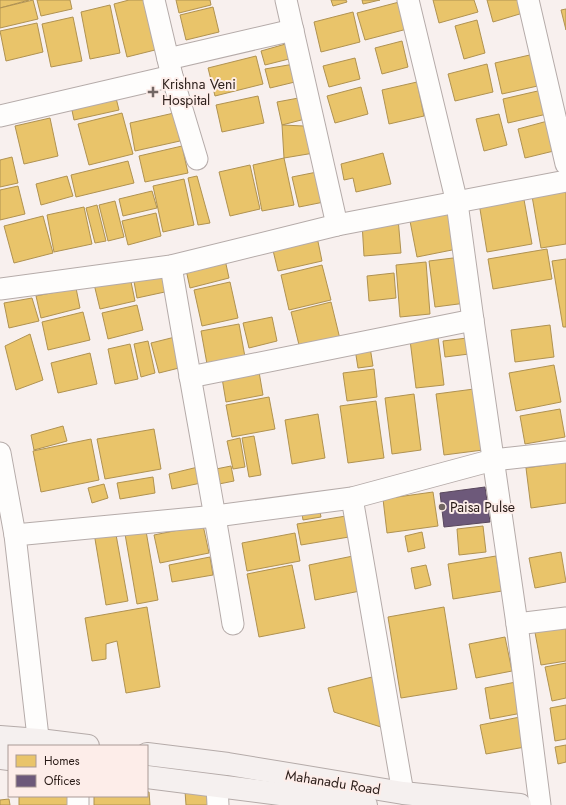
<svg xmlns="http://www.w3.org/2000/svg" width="566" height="805" font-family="Jost,sans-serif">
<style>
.homes{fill:#e9c46a;stroke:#b09251}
.offices{fill:#6d597a;stroke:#59475d}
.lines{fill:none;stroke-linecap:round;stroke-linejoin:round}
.street-casing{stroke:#b5aba9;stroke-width:23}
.secondary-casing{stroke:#b5aba9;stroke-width:24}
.street{stroke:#fefdfc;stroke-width:21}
.secondary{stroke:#f5f0ef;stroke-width:22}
.poi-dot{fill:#726663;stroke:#fdede9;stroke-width:1.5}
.labels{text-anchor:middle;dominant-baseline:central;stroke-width:4;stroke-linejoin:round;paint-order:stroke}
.poi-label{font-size:14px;fill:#2a1c18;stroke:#fdede9;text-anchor:start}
.street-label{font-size:14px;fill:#2a1c18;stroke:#fdede9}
</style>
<rect width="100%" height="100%" fill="#f8f0ee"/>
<!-- homes -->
<g class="homes">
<polygon points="0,0 29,0 0,8"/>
<polygon points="33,0 38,19 0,28 0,8"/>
<polygon points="37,0 70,0 72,9 41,16"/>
<polygon points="129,0 147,0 159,49 127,57 114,4"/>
<polygon points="176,0 210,0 211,5 179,13"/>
<polygon points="331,0 346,0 347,2 333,6"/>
<polygon points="362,0 380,0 363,4"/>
<polygon points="433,0 474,0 478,12 439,23"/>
<polygon points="487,0 519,0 523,13 493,22"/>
<polygon points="403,1 411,28 365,40 357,13"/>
<polygon points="110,5 120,53 90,59 81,12"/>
<polygon points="213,7 219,32 186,40 180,15"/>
<polygon points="566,9 566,30 561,10"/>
<polygon points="353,12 360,42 321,52 314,22"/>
<polygon points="73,17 82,61 51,67 42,24"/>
<polygon points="477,20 485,53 464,59 455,26"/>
<polygon points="37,23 43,52 6,61 0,31"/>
<polygon points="402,41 408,67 382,74 375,48"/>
<polygon points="289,43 293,58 265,65 261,51"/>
<polygon points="534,54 542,85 502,94 495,63"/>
<polygon points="256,56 263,84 215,96 208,68"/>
<polygon points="355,58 360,79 329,87 323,66"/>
<polygon points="294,64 299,81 270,88 265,69"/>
<polygon points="487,64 493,92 455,101 448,74"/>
<polygon points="417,82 424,116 389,124 382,90"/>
<polygon points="361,87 368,114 335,123 327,96"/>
<polygon points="114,90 119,110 74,120 70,101"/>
<polygon points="542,90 547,114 508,123 503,99"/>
<polygon points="258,96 264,123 222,132 216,105"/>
<polygon points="304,97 309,118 282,125 277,102"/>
<polygon points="122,113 133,154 89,165 78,124"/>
<polygon points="174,113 180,141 135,151 130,123"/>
<polygon points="499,114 507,145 484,151 476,119"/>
<polygon points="50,118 58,156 24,164 15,126"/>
<polygon points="555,119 562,149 525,158 518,129"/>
<polygon points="282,125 304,126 314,153 284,158"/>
<polygon points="182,146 188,173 145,182 139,156"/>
<polygon points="383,153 391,184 356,192 353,178 344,180 341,164"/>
<polygon points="12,157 18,183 0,187 0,160"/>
<polygon points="284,158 294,205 262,211 253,165"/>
<polygon points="128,161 134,183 76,197 71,175"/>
<polygon points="250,165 260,209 230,216 219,172"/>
<polygon points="322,171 329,201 299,207 292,177"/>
<polygon points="67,176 73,196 41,205 36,184"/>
<polygon points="197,176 210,223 198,225 188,178"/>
<polygon points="184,179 194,225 163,232 153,186"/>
<polygon points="18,186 25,214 0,220 0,190"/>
<polygon points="566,190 566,244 541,248 532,196"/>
<polygon points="152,191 157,208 123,216 119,199"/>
<polygon points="523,194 532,244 487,252 479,203"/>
<polygon points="115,201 124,237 108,241 99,205"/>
<polygon points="97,205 106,241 95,243 86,208"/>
<polygon points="452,205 462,248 417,257 409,216"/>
<polygon points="84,207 92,244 54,252 47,215"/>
<polygon points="156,213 161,236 128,245 122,221"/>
<polygon points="43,216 53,253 14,263 4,226"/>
<polygon points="398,218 401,253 364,256 362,223"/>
<polygon points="316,232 322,261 278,271 271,242"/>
<polygon points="547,249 552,279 493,289 488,259"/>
<polygon points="224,255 229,278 190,288 185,265"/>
<polygon points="461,257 466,303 435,307 429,261"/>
<polygon points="566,259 566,327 563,327 552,261"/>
<polygon points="426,262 430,314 400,317 396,265"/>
<polygon points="322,265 331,300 289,310 281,275"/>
<polygon points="169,269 174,290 137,298 133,276"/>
<polygon points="394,273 396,298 369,301 367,276"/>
<polygon points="130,277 135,301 100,309 94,284"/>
<polygon points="230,282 238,318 202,326 194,290"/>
<polygon points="76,288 80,308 41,318 36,296"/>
<polygon points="32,298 39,321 9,328 4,303"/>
<polygon points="331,302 340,339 300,349 291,312"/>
<polygon points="137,305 143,330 108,339 102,313"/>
<polygon points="83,312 90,340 48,350 42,322"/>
<polygon points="272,317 277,341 249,348 243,323"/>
<polygon points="239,324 245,357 207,364 201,331"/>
<polygon points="550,325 554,357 515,362 511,330"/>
<polygon points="30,334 43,380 16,390 5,346"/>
<polygon points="179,336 187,366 159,373 151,343"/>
<polygon points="438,337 444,385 416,388 410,340"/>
<polygon points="467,338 469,354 445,357 443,341"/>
<polygon points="148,341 155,373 141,377 134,344"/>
<polygon points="130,344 138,379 115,384 108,349"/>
<polygon points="370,347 373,366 358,368 355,349"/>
<polygon points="90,353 97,384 58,393 51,363"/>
<polygon points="554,365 561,402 516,411 509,373"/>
<polygon points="258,366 263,395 226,402 221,372"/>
<polygon points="374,369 377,397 347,401 343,373"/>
<polygon points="474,389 483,450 444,455 436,394"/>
<polygon points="414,394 421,450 392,454 385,398"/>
<polygon points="269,397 275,429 232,437 226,405"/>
<polygon points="376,401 384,458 348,463 340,406"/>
<polygon points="560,409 565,437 525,444 520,416"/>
<polygon points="318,414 325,458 292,464 285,420"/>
<polygon points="63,426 67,441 34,450 31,435"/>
<polygon points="154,429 161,469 105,479 97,439"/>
<polygon points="254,436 261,475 249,477 242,438"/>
<polygon points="240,438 245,467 233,469 227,441"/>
<polygon points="91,439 99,480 41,492 33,451"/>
<polygon points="566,462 566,503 531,508 526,468"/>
<polygon points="231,466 234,481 219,484 216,469"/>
<polygon points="198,467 201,483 172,489 169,474"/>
<polygon points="153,477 155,493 120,499 117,483"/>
<polygon points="104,484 108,498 92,503 88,488"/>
<polygon points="433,492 438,526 387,533 383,499"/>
<polygon points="319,506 321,517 303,520 301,508"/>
<polygon points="346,516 349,537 301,545 297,524"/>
<polygon points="203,525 209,553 160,563 154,535"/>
<polygon points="483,526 486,552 459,555 457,529"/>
<polygon points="115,529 128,601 106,605 94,533"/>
<polygon points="146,531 158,600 137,604 125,534"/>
<polygon points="422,532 425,548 408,552 405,536"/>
<polygon points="295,533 300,561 247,571 242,543"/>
<polygon points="561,552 566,582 535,588 529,558"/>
<polygon points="353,556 360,591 315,600 309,565"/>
<polygon points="496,556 502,591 453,599 448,564"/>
<polygon points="210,557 213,575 172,582 169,565"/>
<polygon points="292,565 305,628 259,637 247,574"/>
<polygon points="426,565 431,585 415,589 411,568"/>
<polygon points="147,607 160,687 126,693 117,641 106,644 106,659 92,661 85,618"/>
<polygon points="444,607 457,689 401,698 388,617"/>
<polygon points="566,621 566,661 541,665 534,627"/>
<polygon points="505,637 512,671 476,678 469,644"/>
<polygon points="566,663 566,698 552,701 545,667"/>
<polygon points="372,677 384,728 334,712 328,688"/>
<polygon points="516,682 522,713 490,719 485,688"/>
<polygon points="566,705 566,739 555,741 550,708"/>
<polygon points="520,717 525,747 486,754 480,725"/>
<polygon points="566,745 566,762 558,764 555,747"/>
<polygon points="211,788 212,805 186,805 185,791"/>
<polygon points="147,792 149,792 150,805 94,805 94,796 147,796"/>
<rect x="19" y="796" width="53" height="9"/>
<polygon points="9,799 10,805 0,805 0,800"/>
</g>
<!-- offices -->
<polygon class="offices" points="485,487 490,522 444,527 440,493"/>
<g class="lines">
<!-- street casing -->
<g class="street-casing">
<g id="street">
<polyline points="154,0 172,76 197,159"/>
<polyline points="286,0 337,225"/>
<polyline points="408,0 457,203 473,320 517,624 540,805"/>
<polyline points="528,0 566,164"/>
<polyline points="168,59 293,30"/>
<polyline points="0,116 172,76"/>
<path d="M 171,266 C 191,386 214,505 233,624"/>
<polyline points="0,289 171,266 337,225 566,181"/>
<polyline points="190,377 473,320"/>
<polyline points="0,453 15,535"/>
<polyline points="352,498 403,793"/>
<polyline points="517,624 566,618"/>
<polyline points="39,746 15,535 216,516 352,498 493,460 566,452"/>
<polyline points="217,786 218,805"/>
<polyline points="78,796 78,805"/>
</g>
</g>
<!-- secondary casing -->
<g class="secondary-casing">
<g id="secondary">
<polyline points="0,737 39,740 88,746"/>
<polyline points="147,754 228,764 403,793 520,805"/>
<polyline points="0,758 9,759"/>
<polyline points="147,777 366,805"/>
</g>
</g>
<!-- street -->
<use href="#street" class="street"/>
<!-- secondary -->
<use href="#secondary" class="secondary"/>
</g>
<!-- markers -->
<g class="poi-dot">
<path d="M151 86h4v4h4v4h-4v4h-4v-4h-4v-4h4z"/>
<circle cx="442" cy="507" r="4"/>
</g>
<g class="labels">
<!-- poi labels -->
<g class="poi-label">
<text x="162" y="84">Krishna Veni<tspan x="162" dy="16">Hospital</tspan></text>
<text x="450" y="507">Paisa Pulse</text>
</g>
<!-- street labels -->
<g class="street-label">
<text transform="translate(333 782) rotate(9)">Mahanadu Road</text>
</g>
</g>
<!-- legend -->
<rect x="8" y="745" width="140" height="52" fill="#fdede9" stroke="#a99995"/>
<rect x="16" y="755" width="20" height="12" fill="#e9c46a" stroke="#a99995"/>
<text x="44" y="765" font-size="12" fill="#2a1c18">Homes</text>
<rect x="16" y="775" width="20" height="12" fill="#6d597a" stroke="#a99995"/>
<text x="44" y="785" font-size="12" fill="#2a1c18">Offices</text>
</svg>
